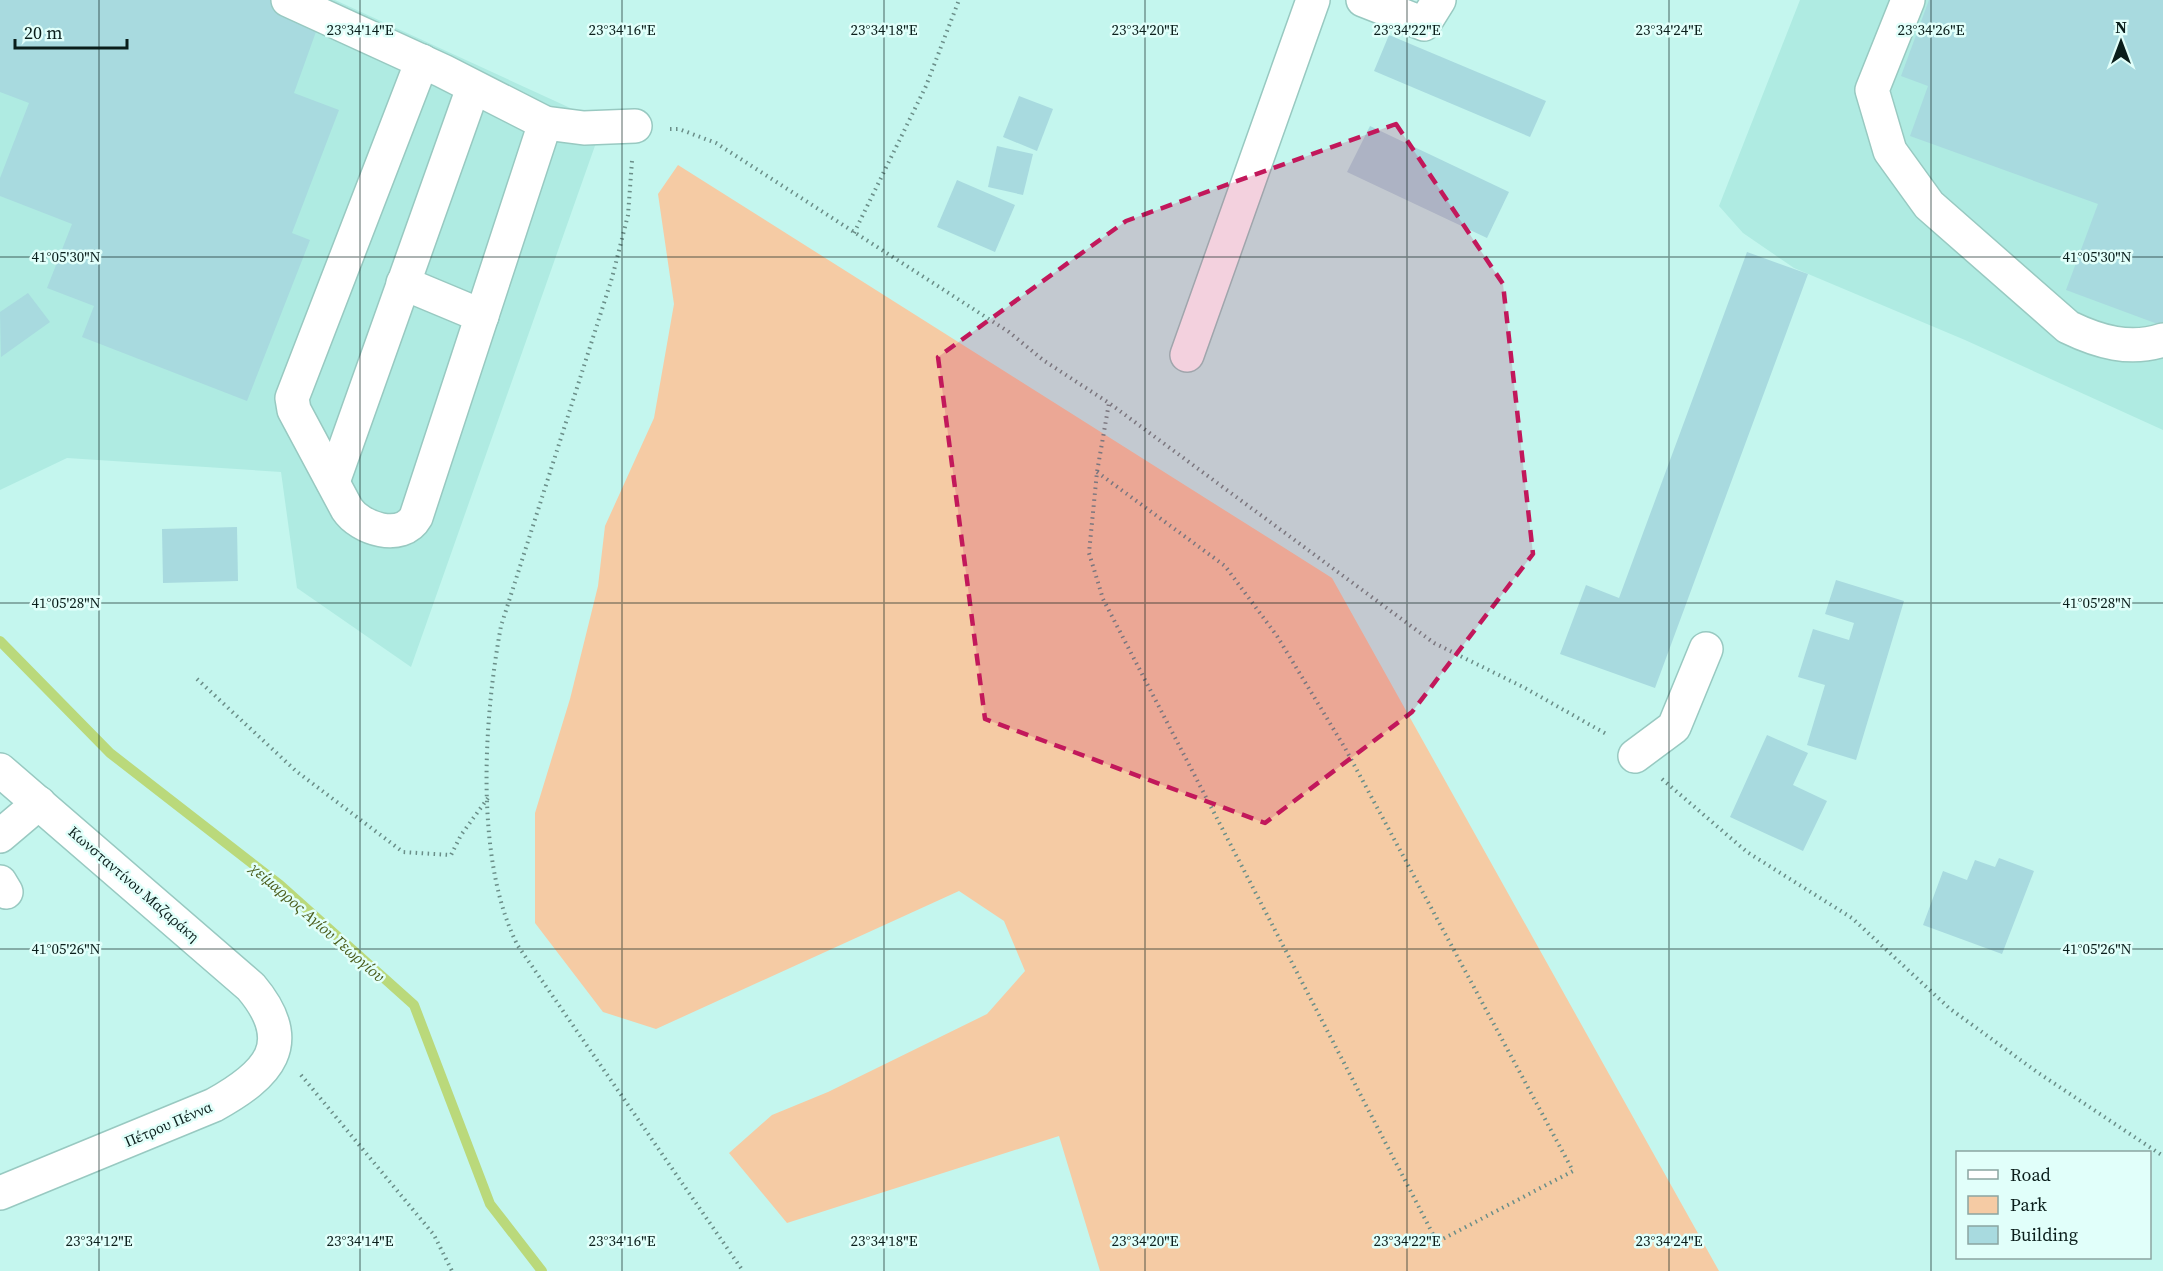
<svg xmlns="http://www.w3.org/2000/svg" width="2163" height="1271" font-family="'Source Serif 4',serif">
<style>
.built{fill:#afebe2}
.green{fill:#f5cba4}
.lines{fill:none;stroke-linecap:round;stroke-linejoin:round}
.stream{stroke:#bad97b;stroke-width:10}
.building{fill:#a8dadf}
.minor-casing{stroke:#98c9c1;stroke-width:36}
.path{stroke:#6a8e88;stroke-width:4;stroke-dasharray:1.5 4.5;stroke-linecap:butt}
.minor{stroke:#fff;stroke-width:33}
.marked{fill:#c2185b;fill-opacity:0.2;stroke:#c2185b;stroke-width:4.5;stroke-dasharray:12 8;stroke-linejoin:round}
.ticks{fill:none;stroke:#0a1e1b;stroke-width:1.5;stroke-opacity:0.45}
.labels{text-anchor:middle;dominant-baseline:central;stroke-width:5;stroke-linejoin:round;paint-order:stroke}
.street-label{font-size:15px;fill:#0a1e1b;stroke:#e1fffa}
.water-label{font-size:16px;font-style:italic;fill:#4b5d1c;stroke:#e1fffa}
.ticks-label{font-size:15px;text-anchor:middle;fill:#0a1e1b;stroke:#e1fffa;stroke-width:5;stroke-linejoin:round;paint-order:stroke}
</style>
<rect width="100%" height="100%" fill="#c4f6ee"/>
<!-- built -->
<g class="built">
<polygon points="0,0 335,0 603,123 411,667 297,588 281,472 67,458 0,490"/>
<polygon points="1800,0 2163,0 2163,430 1965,340 1794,268 1743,233 1719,206"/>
</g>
<!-- green -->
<polygon class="green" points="678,165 1332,578 1719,1271 1100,1271 1059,1136 787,1223 729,1153 772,1115 828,1092 987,1014 1025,971 1004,921 959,891 656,1029 603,1012 535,923 535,813 570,699 598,586 605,526 654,418 674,304 658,194"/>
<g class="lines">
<!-- stream -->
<polyline class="stream" points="0,641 110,753 280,885 414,1005 490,1204 542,1271"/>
</g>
<!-- building -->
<g class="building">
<polygon points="0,0 283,0 322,15 294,93 339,110 292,233 310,240 247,401 82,337 94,306 47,288 72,224 0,196 0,178 29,103 0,92"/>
<polygon points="1929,0 2163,0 2163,326 2066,290 2098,204 1910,136 1928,86 1901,76"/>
<polygon points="1389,35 1546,101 1530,137 1374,71"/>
<polygon points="1019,96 1053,109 1037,151 1003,137"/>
<polygon points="1370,126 1509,192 1487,238 1347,172"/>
<polygon points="997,146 1033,154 1023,195 988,187"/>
<polygon points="957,180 1015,205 995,252 937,227"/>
<polygon points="1747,252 1808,274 1655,688 1560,654 1586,585 1619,598"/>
<polygon points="28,293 50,322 1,357 0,312"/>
<polygon points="237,527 238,581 163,583 162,529"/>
<polygon points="1836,580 1904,601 1856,760 1807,745 1825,685 1798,677 1813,629 1849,640 1854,623 1825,614"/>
<polygon points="1767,735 1808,753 1793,785 1827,801 1803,851 1730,817"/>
<polygon points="1999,858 2034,871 2002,954 1923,925 1943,871 1967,880 1975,860 1995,867"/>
</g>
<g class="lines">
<!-- minor casing -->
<g class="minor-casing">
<g id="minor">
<polyline points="288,0 443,71 545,123 584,128 635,126"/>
<polyline points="1363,0 1424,24 1439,0"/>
<path d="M 1908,0 L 1872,90 L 1890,151 L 1929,205 L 2068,327 C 2099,342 2130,351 2163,340"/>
<path d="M 422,61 L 292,398 L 294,410 L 347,509 C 360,529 402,542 416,517 L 545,123"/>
<polyline points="403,283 482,316"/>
<polyline points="1187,355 1313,0"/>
<polyline points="333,482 473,88"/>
<polyline points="1635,756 1674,727 1706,649"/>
<path d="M 0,770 L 251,987 C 299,1044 268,1075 214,1105 L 0,1193"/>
<polyline points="0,836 39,803"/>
<polyline points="0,882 6,892"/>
</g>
</g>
<!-- path -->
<g class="path">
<polyline points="670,129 679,129 716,143 1009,332 1043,360 1109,403 1434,643 1525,688 1608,735"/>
<path d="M 632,161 L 628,215 L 612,278 L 501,626 C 484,717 474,861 518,946 L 743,1271"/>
<polyline points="854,233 926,86 959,0"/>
<polyline points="1097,472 1225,566 1277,636 1345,748 1573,1171 1437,1242 1103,599 1089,553 1097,472 1109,403"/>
<polyline points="197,679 296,771 403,852 451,855 461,835 488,798"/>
<polyline points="1662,779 1747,852 1852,918 1949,1008 2037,1072 2163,1156"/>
<polyline points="301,1075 434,1235 452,1271"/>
</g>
<!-- minor -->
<use href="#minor" class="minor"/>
</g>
<!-- marked area -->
<path class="marked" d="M 1396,124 L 1503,284 L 1533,554 L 1412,712 L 1265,823 L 985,719 L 938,357 L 1126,221 Z"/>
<!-- ticks -->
<path class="ticks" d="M 99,0 L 99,1271M 360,0 L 360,1271M 622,0 L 622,1271M 884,0 L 884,1271M 1145,0 L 1145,1271M 1407,0 L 1407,1271M 1669,0 L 1669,1271M 1931,0 L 1931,1271M 0,257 L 2163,257M 0,603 L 2163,603M 0,949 L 2163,949"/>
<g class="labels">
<!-- street labels -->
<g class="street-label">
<text transform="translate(134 884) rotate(41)">Κωνσταντίνου Μαζαράκη</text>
<text transform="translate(168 1124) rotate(-23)">Πέτρου Πέννα</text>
</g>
<!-- water labels -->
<g class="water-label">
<text transform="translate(318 922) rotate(41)">χείμαρρος Αγίου Γεωργίου</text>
</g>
</g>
<g class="ticks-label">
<text x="360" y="35">23°34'14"E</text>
<text x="622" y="35">23°34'16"E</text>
<text x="884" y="35">23°34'18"E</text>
<text x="1145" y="35">23°34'20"E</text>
<text x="1407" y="35">23°34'22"E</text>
<text x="1669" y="35">23°34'24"E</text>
<text x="1931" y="35">23°34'26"E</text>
<text x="66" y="262">41°05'30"N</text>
<text x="2097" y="262">41°05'30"N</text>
<text x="66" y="608">41°05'28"N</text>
<text x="2097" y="608">41°05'28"N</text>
<text x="66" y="954">41°05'26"N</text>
<text x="2097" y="954">41°05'26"N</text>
<text x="99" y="1246">23°34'12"E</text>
<text x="360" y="1246">23°34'14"E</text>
<text x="622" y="1246">23°34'16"E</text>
<text x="884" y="1246">23°34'18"E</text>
<text x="1145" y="1246">23°34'20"E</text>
<text x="1407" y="1246">23°34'22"E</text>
<text x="1669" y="1246">23°34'24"E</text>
</g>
<!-- legend -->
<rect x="1956" y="1151" width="195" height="108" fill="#e1fffa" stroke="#8ba5a1" stroke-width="1.5"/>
<rect x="1968" y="1170" width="30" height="9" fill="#ffffff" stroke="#8ba5a1" stroke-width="1.5"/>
<text x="2010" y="1181" font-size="18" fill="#0a1e1b">Road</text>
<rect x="1968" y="1196" width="30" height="18" fill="#f5cba4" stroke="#8ba5a1" stroke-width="1.5"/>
<text x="2010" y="1211" font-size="18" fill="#0a1e1b">Park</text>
<rect x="1968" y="1226" width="30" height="18" fill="#a8dadf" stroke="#8ba5a1" stroke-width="1.5"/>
<text x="2010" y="1241" font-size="18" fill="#0a1e1b">Building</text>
<!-- north arrow -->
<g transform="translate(2121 42)" stroke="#e1fffa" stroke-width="4.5" paint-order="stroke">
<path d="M0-4.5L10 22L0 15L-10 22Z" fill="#0a1e1b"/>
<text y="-9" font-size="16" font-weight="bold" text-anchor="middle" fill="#0a1e1b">N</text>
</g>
<!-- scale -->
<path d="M15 39v9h112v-9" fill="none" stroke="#0a1e1b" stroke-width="3"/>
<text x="24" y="39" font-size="18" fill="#0a1e1b" stroke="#e1fffa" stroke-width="4.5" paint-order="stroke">20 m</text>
</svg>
